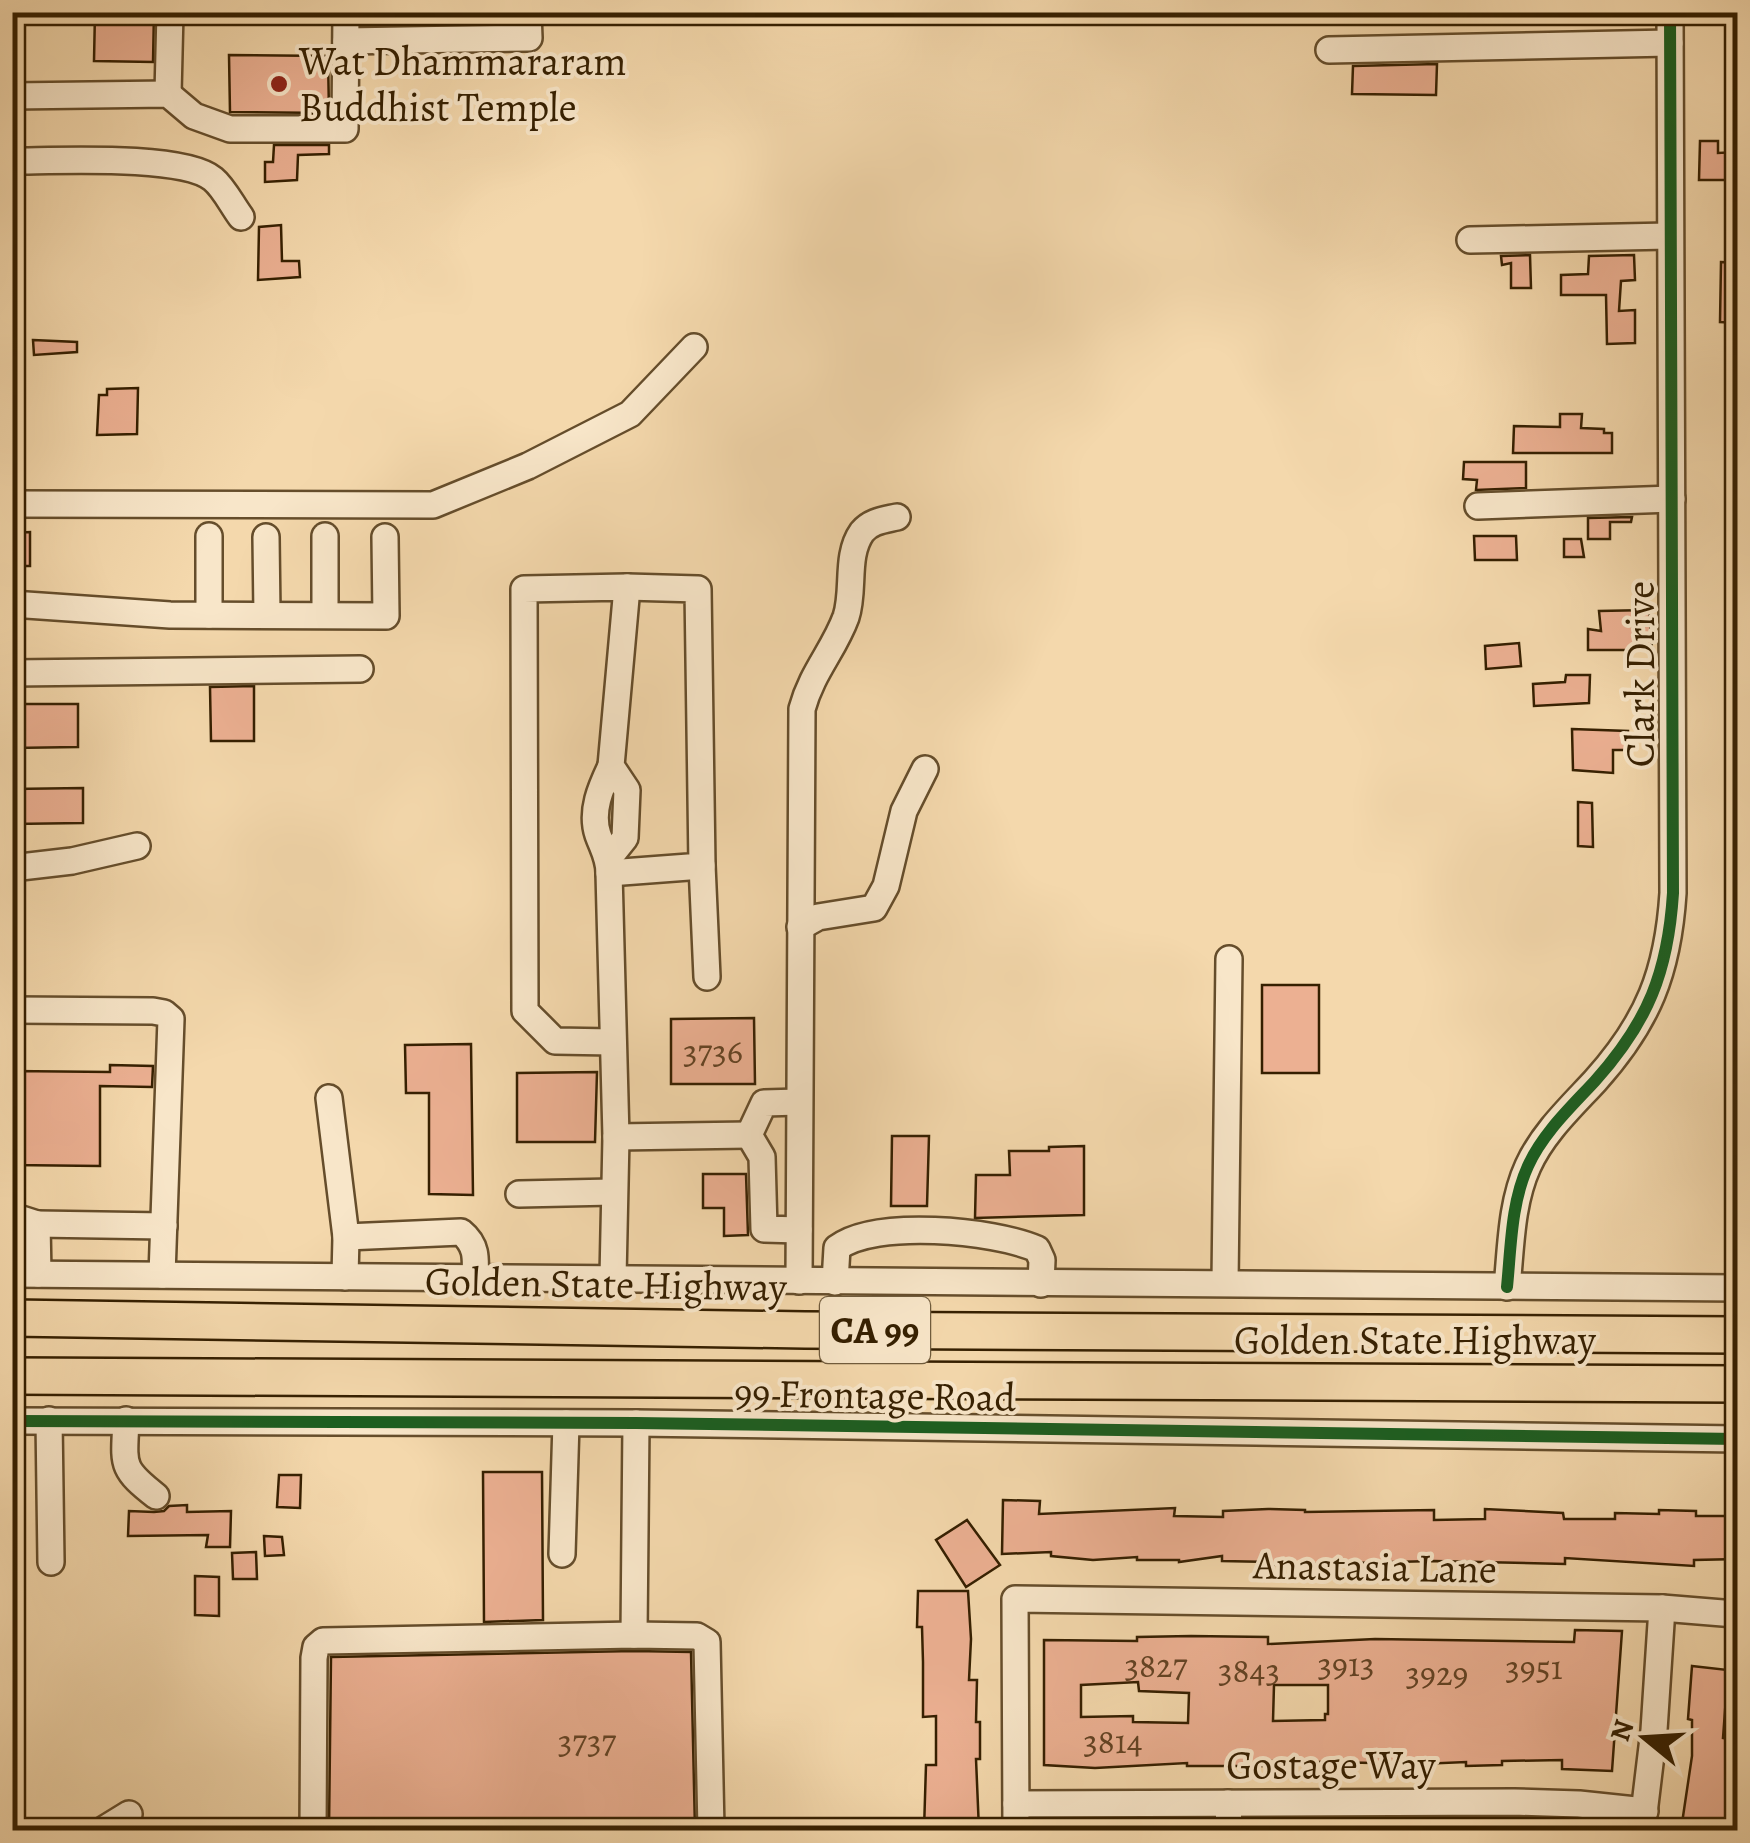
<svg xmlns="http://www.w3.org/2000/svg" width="1750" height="1843" font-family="Alegreya,serif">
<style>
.building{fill:#ecb092;stroke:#351f00;stroke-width:2.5;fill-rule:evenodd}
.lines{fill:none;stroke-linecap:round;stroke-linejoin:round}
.minor-casing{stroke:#654d2b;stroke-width:30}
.highway-casing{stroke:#351f00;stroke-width:40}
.minor{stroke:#f8e6c9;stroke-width:25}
.highway{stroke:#f4d8ac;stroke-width:35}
.cycleway-casing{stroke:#f8e6c9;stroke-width:19}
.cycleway{stroke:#1b5e20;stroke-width:12}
.poi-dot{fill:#8f2418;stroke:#f8e6c9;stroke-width:4}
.labels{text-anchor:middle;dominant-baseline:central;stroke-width:8;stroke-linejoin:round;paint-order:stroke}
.number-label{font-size:35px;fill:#634324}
.shield{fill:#f8e6c9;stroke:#705b3c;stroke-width:2.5}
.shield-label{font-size:38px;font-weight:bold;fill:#351f00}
.poi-label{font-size:40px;fill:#351f00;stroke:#f8e6c9;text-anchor:start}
.street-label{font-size:40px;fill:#351f00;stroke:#f8e6c9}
</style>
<rect width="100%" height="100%" fill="#f4d8ac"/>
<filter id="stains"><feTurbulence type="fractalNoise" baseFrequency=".002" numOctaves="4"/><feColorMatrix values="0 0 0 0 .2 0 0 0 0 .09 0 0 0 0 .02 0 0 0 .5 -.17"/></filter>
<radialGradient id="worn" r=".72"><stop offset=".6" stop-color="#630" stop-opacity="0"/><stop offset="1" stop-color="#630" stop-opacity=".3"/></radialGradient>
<!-- building -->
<g class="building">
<polygon points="95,12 154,12 153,62 94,61"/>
<polygon points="229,55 328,56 329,113 230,112"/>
<polygon points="1437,64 1436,95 1352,94 1353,66"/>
<polygon points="1700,141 1718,141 1718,153 1738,152 1738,180 1699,180"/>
<polygon points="274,145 329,145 329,154 298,155 297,180 265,182 265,162 273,162"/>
<polygon points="281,225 282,261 299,261 300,277 258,280 259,227"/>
<polygon points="1530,255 1531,288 1511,288 1511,263 1502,265 1501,256"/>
<polygon points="1634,255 1635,280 1621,281 1619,311 1635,310 1635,343 1607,344 1606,295 1561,295 1561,275 1588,274 1589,256"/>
<polygon points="1721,262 1738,263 1738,323 1720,322"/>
<polygon points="33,340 77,342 77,352 34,355"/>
<polygon points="138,388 137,434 97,435 99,395 107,395 107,389"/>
<polygon points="1560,414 1582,414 1581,428 1604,429 1604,433 1612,433 1612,453 1513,453 1514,426 1560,427"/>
<polygon points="1464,462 1526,462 1526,488 1476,490 1477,480 1463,479"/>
<polygon points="1632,517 1631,522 1610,522 1610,539 1588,539 1588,518"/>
<polygon points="30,532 30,566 12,566 12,533"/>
<polygon points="1474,536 1516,536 1517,560 1475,560"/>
<polygon points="1564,539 1581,539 1584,557 1564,557"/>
<polygon points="1649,610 1652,650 1588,650 1588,629 1601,631 1599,611"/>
<polygon points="1519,643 1521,666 1486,669 1485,646"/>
<polygon points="1566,675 1590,675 1589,703 1534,706 1533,684 1565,682"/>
<polygon points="254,686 254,741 211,741 210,687"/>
<polygon points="12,704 78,704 78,747 12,748"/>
<polygon points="1572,729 1628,731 1628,750 1613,750 1613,773 1573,770"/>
<polygon points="83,788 83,823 12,824 12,789"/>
<polygon points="1578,802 1592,803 1593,847 1578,846"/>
<rect x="1262" y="985" width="57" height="88"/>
<polygon points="754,1018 755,1084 671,1084 671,1019"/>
<polygon points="471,1044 473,1195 429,1194 429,1093 406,1093 405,1045"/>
<polygon points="110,1065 153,1066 152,1087 100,1086 100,1166 12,1165 12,1071 110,1072"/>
<polygon points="597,1072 595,1142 517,1142 517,1073"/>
<polygon points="892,1136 929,1136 927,1206 891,1206"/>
<polygon points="1084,1146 1084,1215 975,1218 976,1175 1010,1175 1009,1151 1049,1151 1049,1147"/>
<polygon points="703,1174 746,1174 748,1235 724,1236 724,1208 703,1208"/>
<polygon points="483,1472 542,1472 543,1620 484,1622"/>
<polygon points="279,1475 301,1475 300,1508 277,1507"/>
<polygon points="1003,1500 1040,1501 1039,1514 1175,1508 1174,1516 1223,1517 1223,1511 1268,1509 1305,1510 1305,1512 1434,1510 1434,1520 1485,1519 1485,1509 1563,1513 1564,1519 1615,1519 1615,1513 1659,1514 1659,1510 1696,1511 1696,1516 1738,1516 1738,1559 1694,1560 1694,1566 1565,1558 1565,1564 1434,1561 1271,1565 1271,1562 1222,1561 1222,1556 1179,1562 1179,1560 1137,1560 1137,1557 1093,1560 1051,1556 1051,1552 1002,1554"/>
<polygon points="187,1505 187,1512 231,1511 230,1547 206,1547 208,1535 128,1536 129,1511 154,1512 164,1511 169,1506"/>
<polygon points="967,1520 1000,1565 966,1587 936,1540"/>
<polygon points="264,1536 282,1537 284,1555 265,1556"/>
<polygon points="256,1552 257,1579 233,1579 232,1553"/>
<polygon points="195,1576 219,1577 219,1616 195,1615"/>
<polygon points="918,1591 968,1591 971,1639 969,1680 977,1680 976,1722 980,1722 980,1759 976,1759 979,1830 924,1830 926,1765 936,1765 936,1716 923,1717 923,1662 922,1627 917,1627"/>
<path d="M 1575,1630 L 1622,1631 L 1612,1771 L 1562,1769 L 1562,1760 L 1502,1761 L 1502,1765 L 1466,1766 L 1466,1762 L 1374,1766 L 1374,1763 L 1271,1761 L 1271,1766 L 1187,1766 L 1187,1763 L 1095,1768 L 1044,1765 L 1044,1640 L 1137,1641 L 1137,1637 L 1191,1636 L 1268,1637 L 1268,1644 L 1375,1639 L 1574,1642 ZM 1138,1682 L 1139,1691 L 1189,1693 L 1188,1723 L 1133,1722 L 1133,1716 L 1081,1717 L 1081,1685 ZM 1274,1685 L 1328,1685 L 1328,1714 L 1325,1714 L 1325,1720 L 1273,1721 Z"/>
<polygon points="634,1651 691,1652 695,1830 329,1830 331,1657"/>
<polygon points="1692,1666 1728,1670 1723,1738 1738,1741 1731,1782 1738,1783 1736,1830 1681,1830 1692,1756 1692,1720 1688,1719"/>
</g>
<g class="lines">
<!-- minor casing -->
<g class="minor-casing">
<g id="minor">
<polyline points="346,41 529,38 528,12"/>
<polyline points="1329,50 1670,43"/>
<polyline points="168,94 170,12"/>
<polyline points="12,96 168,94 194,116 230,129 345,129 346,12"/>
<path d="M 12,161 C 55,161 183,154 213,179 C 224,188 232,205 241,217"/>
<polyline points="1470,240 1669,236"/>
<polyline points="12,504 433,505 528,466 630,414 694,347"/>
<polyline points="1478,506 1672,499"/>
<polyline points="266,537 267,615"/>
<polyline points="12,604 170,615 386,616 385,537"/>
<polyline points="209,615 209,536"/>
<polyline points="325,615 325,536"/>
<polyline points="12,673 360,669"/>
<path d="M 611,778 L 611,766 C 601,787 590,811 598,835 C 603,849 609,858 609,873 L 616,1137 L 613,1278"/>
<polyline points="609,858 625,838 627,790 611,766 627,587 524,589 525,1011 555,1041 613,1042"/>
<polyline points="702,865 707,977"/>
<polyline points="12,868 72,861 137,846"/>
<polyline points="609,873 702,866 698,589 627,587"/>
<polyline points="800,927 818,917 874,908 886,886 904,811 925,769"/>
<polyline points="12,1010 153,1011 164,1013 171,1019 162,1275"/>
<polyline points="329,1098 346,1237 345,1277"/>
<polyline points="749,1135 762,1157 764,1229 799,1230"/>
<polyline points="749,1135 764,1103 799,1102"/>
<polyline points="616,1137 749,1135"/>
<polyline points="519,1194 613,1192"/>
<polyline points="12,1216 37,1224 38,1274"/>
<polyline points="37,1224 164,1226"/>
<path d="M 346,1237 L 461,1232 C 477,1245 476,1258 475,1278"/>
<polyline points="12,1274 1738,1288"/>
<path d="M 799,1281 L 802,709 C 812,672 834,650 846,617 C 855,590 845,556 862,532 C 871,521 884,520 897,517"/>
<path d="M 835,1282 L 837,1248 C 875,1219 993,1230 1037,1249 L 1042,1260 L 1041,1284"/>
<polyline points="1225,1283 1229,959"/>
<path d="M 1507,1287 C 1511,1247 1511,1203 1528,1166 C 1543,1133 1571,1107 1595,1081 C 1648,1022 1668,972 1673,893 L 1670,12"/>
<polyline points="49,1420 51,1562"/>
<path d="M 126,1420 C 124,1465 120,1468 156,1496"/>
<polyline points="12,1421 636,1423 1738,1439"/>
<polyline points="562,1554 566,1423"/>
<polyline points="634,1635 636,1423"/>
<polyline points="1228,1803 1229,1830"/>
<polyline points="1016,1804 1514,1802 1579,1804 1645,1811"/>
<polyline points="103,1830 129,1814"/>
<polyline points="313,1830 314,1658 316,1647 323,1641 634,1635 697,1636 707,1642 711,1830"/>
<polyline points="1016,1830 1015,1599 1662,1608 1735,1614"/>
<polyline points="1642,1830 1654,1730 1662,1608"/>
</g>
</g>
<!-- highway casing -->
<g class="highway-casing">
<g id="highway">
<polyline points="12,1318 805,1330 1738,1335"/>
<polyline points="12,1376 1738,1384"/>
</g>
</g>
<!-- minor -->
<use href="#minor" class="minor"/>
<!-- highway -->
<use href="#highway" class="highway"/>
<!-- cycleway casing -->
<g class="cycleway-casing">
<g id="cycleway">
<path d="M 1507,1287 C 1511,1247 1511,1203 1528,1166 C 1543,1133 1571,1107 1595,1081 C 1648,1022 1668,972 1673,893 L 1670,12"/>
<polyline points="12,1421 636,1423 1738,1439"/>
</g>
</g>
<!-- cycleway -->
<use href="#cycleway" class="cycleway"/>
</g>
<!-- markers -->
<circle class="poi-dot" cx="279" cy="84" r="10"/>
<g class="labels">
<!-- number labels -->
<g class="number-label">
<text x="713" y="1051">3736</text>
<text x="1346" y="1664">3913</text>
<text x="1156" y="1665">3827</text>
<text x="1534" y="1667">3951</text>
<text x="1249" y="1670">3843</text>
<text x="1437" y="1673">3929</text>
<text x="587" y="1741">3737</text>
<text x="1113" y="1741">3814</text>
</g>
<!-- shield labels -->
<rect class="shield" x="820" y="1297" width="110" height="66" rx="8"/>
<g class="shield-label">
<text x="875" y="1330">CA 99</text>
</g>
<!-- poi labels -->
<g class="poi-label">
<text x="299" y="61">Wat Dhammararam<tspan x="299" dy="46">Buddhist Temple</tspan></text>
</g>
<!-- street labels -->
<g class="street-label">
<text transform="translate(1640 674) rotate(-90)">Clark Drive</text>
<text transform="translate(606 1284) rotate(1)">Golden State Highway</text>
<text x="1415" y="1340">Golden State Highway</text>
<text transform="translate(875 1395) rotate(1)">99 Frontage Road</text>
<text transform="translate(1375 1567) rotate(1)">Anastasia Lane</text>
<text x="1331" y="1765">Gostage Way</text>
</g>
</g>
<!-- margin -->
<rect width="1750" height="1843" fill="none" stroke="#f4d8ac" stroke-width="50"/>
<rect x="15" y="15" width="1720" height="1813" fill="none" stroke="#351f00" stroke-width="5"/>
<rect x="25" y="25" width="1700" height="1793" fill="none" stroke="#351f00" stroke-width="2.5"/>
<!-- north arrow -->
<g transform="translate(1645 1738) rotate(288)" stroke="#f8e6c9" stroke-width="8" paint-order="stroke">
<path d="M0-8L18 38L0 25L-18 38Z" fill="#351f00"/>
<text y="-15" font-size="28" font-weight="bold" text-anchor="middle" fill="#351f00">N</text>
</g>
<rect width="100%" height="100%" filter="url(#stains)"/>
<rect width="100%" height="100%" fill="url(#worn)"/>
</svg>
